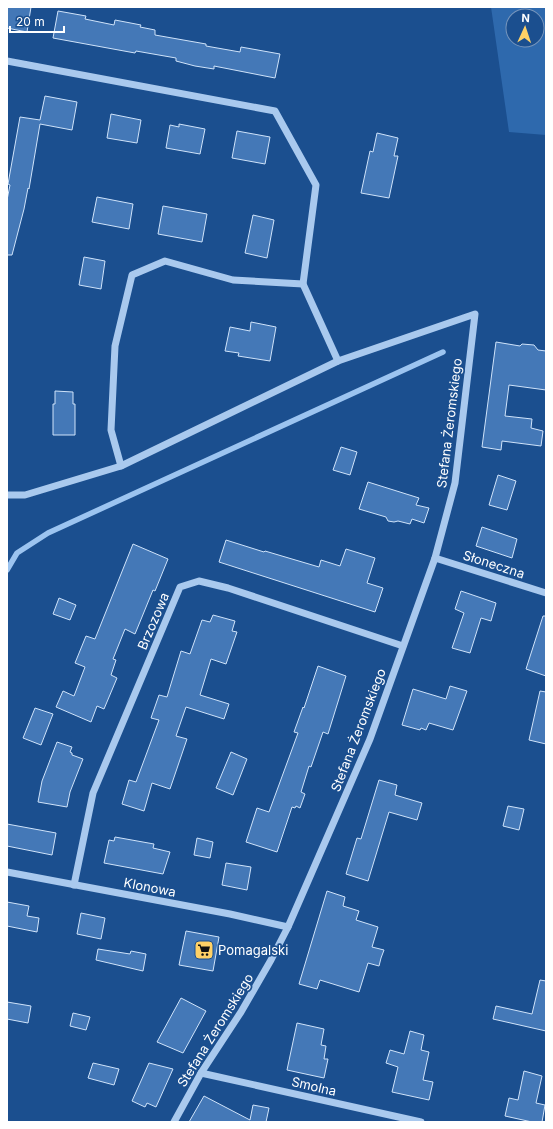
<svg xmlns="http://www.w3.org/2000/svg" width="553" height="1129" font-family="Inter,sans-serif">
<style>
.green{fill:#2e69ad;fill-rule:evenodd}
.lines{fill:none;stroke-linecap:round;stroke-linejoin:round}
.stream{stroke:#9cc4f0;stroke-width:5.5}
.building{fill:#4478b7;stroke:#cfe3fa}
.minor{stroke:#a9c9ee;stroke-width:7}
.labels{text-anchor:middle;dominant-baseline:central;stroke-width:3.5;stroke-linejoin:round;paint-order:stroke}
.street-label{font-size:13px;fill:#fff;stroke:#1b4f8f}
.poi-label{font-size:13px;fill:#fff;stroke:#1b4f8f;text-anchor:start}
</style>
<rect width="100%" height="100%" fill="#1b4f8f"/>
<!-- green -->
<path class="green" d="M 491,7 L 546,7 L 546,135 L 509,132 ZM 513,16 L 537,16 L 537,40 L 513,40 Z"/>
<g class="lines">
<!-- stream -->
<polyline class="stream" points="7,570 17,553 48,533 443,352"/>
</g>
<!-- building -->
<g class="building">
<polygon points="7,7 31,7 27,32 7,28"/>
<polygon points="58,11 86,16 85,19 114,25 115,20 141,25 140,27 155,30 155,35 206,44 206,46 240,52 241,47 280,54 275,78 214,66 214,69 195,66 176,61 176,58 136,51 135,53 53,38"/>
<polygon points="45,96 77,102 72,130 40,124 29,189 28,188 24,209 12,255 7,255 7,200 10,185 8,184 20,117 40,120"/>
<polygon points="111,114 141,120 137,143 107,138"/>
<polygon points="179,124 205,129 200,154 166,148 170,125 179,127"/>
<polygon points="237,131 270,137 265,164 232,158"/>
<polygon points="377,133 398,138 394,156 398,156 389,198 361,193 370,151 373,152"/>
<polygon points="97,197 133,204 129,229 92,222"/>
<polygon points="163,206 207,214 202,242 158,234"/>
<polygon points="253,215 274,220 267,258 245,253"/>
<polygon points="84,257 105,261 101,289 79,285"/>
<polygon points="251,322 276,327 270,361 238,356 239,353 225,351 230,327 250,331"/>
<polygon points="496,342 520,346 522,344 534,345 538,350 546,351 546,390 509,385 505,416 532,419 531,428 543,431 541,446 502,441 501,450 482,447"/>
<polygon points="55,391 73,392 73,404 75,404 75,435 53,435 53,404 55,404"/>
<polygon points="341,447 357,452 350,475 333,470"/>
<polygon points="498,475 516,481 507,510 489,505"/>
<polygon points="368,482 419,498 416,505 429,508 424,523 412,519 410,524 398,521 394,522 388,521 386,517 359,509"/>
<polygon points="482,527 517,539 512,558 476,546"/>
<polygon points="226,540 264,552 265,551 319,567 321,560 340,566 346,549 375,558 367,583 383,588 375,612 219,562"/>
<polygon points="133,544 168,559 155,591 153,590 135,634 125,629 113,659 116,660 111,675 117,678 104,709 97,706 91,722 56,707 63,691 74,696 85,667 75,663 86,636 95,639"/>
<polygon points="461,591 496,603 491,621 481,618 470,653 452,648 464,613 455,609"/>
<polygon points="59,598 76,605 70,620 53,614"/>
<polygon points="213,615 235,621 232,631 237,632 226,664 211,659 200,695 229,704 224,719 186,707 176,736 187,739 170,789 152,783 144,811 122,804 129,780 136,782 159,720 151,718 159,695 167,697 181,651 190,654 202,620 210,622"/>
<polygon points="543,616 546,616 546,676 526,669"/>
<polygon points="318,666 346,676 328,734 323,732 311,767 309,766 301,792 305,794 300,808 296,806 295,808 292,807 277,852 246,842 257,808 269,812 298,733 294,732 303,707 304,708"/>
<polygon points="450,686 467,691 453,730 429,723 426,730 421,728 420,730 402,725 413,689 446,699"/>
<polygon points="540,691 546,692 546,744 529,740"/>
<polygon points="35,708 53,714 41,745 23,738"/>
<polygon points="57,742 72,747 70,752 72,753 72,755 83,759 70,792 67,807 38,802 42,781"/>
<polygon points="231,752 247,759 233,795 216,788"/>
<polygon points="379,780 397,785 395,795 422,803 417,820 389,812 368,881 346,874 357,838 361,839"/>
<polygon points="508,806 524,809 519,830 503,826"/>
<polygon points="7,824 56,833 52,855 7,846"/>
<polygon points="115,837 154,844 153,848 170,852 163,874 104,863 109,840 114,841"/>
<polygon points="197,838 213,842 210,858 194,855"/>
<polygon points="226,863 251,867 247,890 222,885"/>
<polygon points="327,891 345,897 343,906 359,911 356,920 378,927 372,947 384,950 381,958 379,966 368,963 359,992 320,980 317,989 299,984"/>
<polygon points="7,902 29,906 27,916 39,918 37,932 7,926"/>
<polygon points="81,913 105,918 101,939 77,934"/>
<polygon points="186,931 219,937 213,971 179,965"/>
<polygon points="98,949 130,954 131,951 146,954 143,971 96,960"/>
<polygon points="540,980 546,981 546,1031 493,1019 496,1006 532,1014"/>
<polygon points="181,998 206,1011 183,1053 157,1042"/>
<polygon points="7,1002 31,1006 28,1023 7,1019"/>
<polygon points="73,1013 90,1017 86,1030 70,1026"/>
<polygon points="297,1023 324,1029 321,1045 326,1046 324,1059 328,1059 324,1078 287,1070"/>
<polygon points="410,1031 424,1035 421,1050 429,1052 423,1080 433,1082 429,1100 392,1092 398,1067 386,1063 390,1050 404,1054"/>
<polygon points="93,1063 119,1069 114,1085 88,1078"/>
<polygon points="149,1063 173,1069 156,1107 147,1103 145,1107 132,1101"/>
<polygon points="524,1071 542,1076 536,1103 545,1105 542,1122 532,1122 505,1116 509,1098 518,1100"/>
<polygon points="204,1096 250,1120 253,1105 269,1108 266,1122 189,1122"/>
</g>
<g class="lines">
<!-- minor -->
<g class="minor">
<polyline points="7,61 275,111 316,185 303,284 338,361"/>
<polyline points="121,466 111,430 115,346 132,275 165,261 233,280 303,284"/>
<polyline points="7,495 25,495 121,466 338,361 475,314 455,483 435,558 370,739 288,927 271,960 241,1012 201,1073 174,1122"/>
<polyline points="435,558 546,593"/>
<polyline points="7,872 230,914 288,927"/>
<polyline points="74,885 93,793 180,587 199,581 228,588 403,646"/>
<polyline points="201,1073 421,1122"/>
</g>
</g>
<!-- icons -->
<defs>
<g id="supermarket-square" transform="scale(1)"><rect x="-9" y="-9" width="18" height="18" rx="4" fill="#ffd166" stroke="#1b4f8f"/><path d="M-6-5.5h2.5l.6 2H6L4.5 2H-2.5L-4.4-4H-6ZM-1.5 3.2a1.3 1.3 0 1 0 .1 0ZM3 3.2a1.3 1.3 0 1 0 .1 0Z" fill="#111"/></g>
</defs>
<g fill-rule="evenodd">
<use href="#supermarket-square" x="204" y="950"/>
</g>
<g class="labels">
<!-- street labels -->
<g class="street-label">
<text transform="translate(449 423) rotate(-83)">Stefana Żeromskiego</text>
<text transform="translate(494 564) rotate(18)">Słoneczna</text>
<text transform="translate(153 621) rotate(-67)">Brzozowa</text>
<text transform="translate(358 730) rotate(-69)">Stefana Żeromskiego</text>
<text transform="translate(150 887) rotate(11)">Klonowa</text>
<text transform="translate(215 1030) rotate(-58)">Stefana Żeromskiego</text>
<text transform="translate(314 1086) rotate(13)">Smolna</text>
</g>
<!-- poi labels -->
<g class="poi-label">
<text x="218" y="950">Pomagalski</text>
</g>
</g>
<!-- border -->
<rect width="553" height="1129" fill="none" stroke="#ffffff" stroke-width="16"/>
<!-- north arrow -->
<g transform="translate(525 28) rotate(3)"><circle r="19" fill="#1b4f8f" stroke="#7695bc"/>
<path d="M0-3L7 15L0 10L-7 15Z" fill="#ffd166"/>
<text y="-6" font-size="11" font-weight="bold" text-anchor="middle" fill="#ffffff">N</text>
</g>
<!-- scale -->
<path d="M10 26v6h54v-6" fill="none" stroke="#ffffff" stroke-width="2"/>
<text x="16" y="26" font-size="12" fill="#ffffff" stroke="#1b4f8f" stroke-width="3" paint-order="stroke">20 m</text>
</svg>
